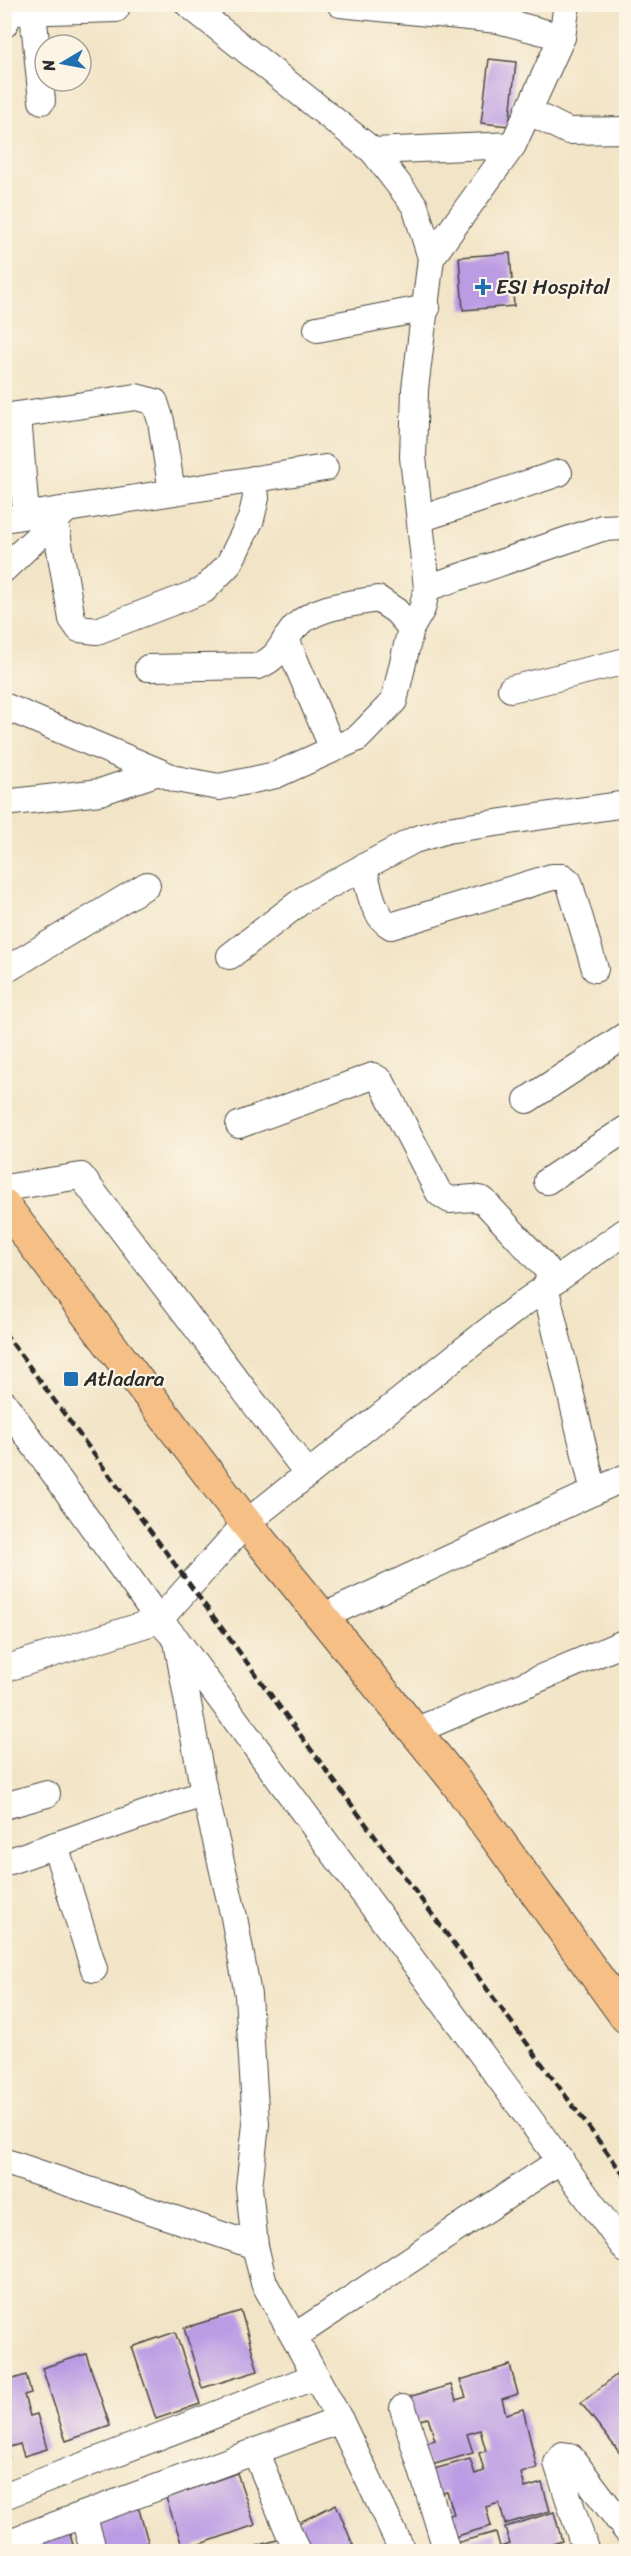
<svg xmlns="http://www.w3.org/2000/svg" width="631" height="2556" font-family="Sriracha,sans-serif">
<style>
.building{fill:#bb9be4}
.lines{fill:none;stroke-linecap:round;stroke-linejoin:round}
.minor-casing{stroke:#494742;stroke-width:28}
.major-casing{stroke:#494742;stroke-width:34}
.minor{stroke:#fff;stroke-width:26}
.major{stroke:#f5bf86;stroke-width:32}
.rail{stroke:#2b2b2b;stroke-width:4.5;stroke-dasharray:9 4.5;stroke-linecap:butt}
.poi-dot{fill:#1f6fb2;stroke:#fcf5e5;stroke-width:2}
.labels{text-anchor:middle;dominant-baseline:central;stroke-width:4.5;stroke-linejoin:round;paint-order:stroke}
.poi-label{font-size:21px;fill:#2b2b2b;stroke:#fcf5e5;text-anchor:start}
</style>
<rect width="100%" height="100%" fill="#fcf5e5"/>
<filter id="ink" filterUnits="userSpaceOnUse"><feTurbulence type="fractalNoise" baseFrequency=".0167" numOctaves="2"/><feDisplacementMap in="SourceGraphic" scale="12" xChannelSelector="R" yChannelSelector="G"/><feConvolveMatrix kernelMatrix="1 2 1 2 8 2 1 2 1" color-interpolation-filters="sRGB"/></filter>
<filter id="wash" filterUnits="userSpaceOnUse"><feTurbulence type="fractalNoise" baseFrequency=".008" numOctaves="4" result="noise"/><feDisplacementMap in="SourceGraphic" scale="24" xChannelSelector="R" yChannelSelector="G"/><feGaussianBlur stdDeviation="1.35" result="paint"/><feColorMatrix in="noise" values="0 0 0 0 0 0 0 0 0 0 0 0 0 0 0 0 0 1.4 0 .05"/><feComposite in="paint" operator="in"/></filter>
<g filter="url(#wash)">
<rect width="100%" height="100%" fill="#f2e4c6"/>
<g id="blocks">
<!-- building -->
<g class="building">
<polygon points="489,59 516,62 509,126 481,123"/>
<polygon points="510,253 514,306 463,310 459,257"/>
<polygon points="241,2311 258,2371 202,2388 184,2328"/>
<polygon points="175,2332 200,2404 156,2419 132,2347"/>
<polygon points="86,2354 110,2426 66,2441 42,2368"/>
<polygon points="510,2365 518,2394 502,2399 506,2414 523,2409 537,2468 521,2473 525,2488 542,2483 550,2511 505,2524 499,2503 486,2507 491,2526 447,2539 441,2517 454,2514 447,2492 434,2495 427,2471 470,2459 475,2474 484,2471 479,2453 486,2451 480,2430 467,2434 473,2453 428,2466 422,2444 435,2440 428,2418 415,2421 408,2397 451,2385 456,2400 466,2397 460,2380"/>
<polygon points="626,2367 626,2454 623,2457 581,2403"/>
<polygon points="26,2375 31,2393 24,2395 30,2416 37,2414 47,2449 24,2456 20,2444 6,2448 9,2458 4,2459 4,2382"/>
<polygon points="237,2473 255,2525 184,2550 166,2498"/>
<polygon points="336,2504 356,2552 308,2552 296,2524"/>
<polygon points="138,2506 151,2552 102,2552 93,2519"/>
<polygon points="554,2512 562,2541 546,2546 547,2552 454,2552 452,2544 496,2532 500,2547 510,2544 505,2527"/>
<polygon points="69,2531 75,2552 13,2552"/>
<polygon points="280,2539 284,2552 241,2552 241,2551"/>
</g>
</g>
</g>
<g filter="url(#ink)">
<use href="#blocks" fill-opacity="0" stroke="#494742" stroke-width="1.5"/>
<g class="lines">
<!-- minor casing -->
<g class="minor-casing">
<g id="minor">
<polyline points="188,4 373,151 513,145 562,37 567,4"/>
<polyline points="340,4 498,20 562,37"/>
<polyline points="33,12 42,101"/>
<polyline points="4,25 9,15 16,12 116,9"/>
<polyline points="528,111 568,131 626,130"/>
<polyline points="431,258 513,145"/>
<polyline points="317,329 427,308"/>
<polyline points="18,415 26,515"/>
<polyline points="4,417 136,397 155,402 161,421 172,492"/>
<polyline points="4,519 325,468"/>
<polyline points="420,519 559,473"/>
<polyline points="55,521 72,619 79,629 97,631 204,590 229,564 251,519 256,498 254,479"/>
<polyline points="4,569 65,511"/>
<polyline points="427,588 602,528 626,527"/>
<polyline points="286,639 333,749"/>
<path d="M 148,668 L 258,666 C 280,658 281,643 295,627 C 316,606 350,604 378,599 L 396,611 L 411,628"/>
<polyline points="511,689 626,661"/>
<polyline points="4,706 176,779 219,787 276,775 358,738 394,701 411,628 422,609 427,588 413,457 415,389 431,258 415,206 373,151"/>
<polyline points="4,803 100,792 159,772"/>
<path d="M 363,867 C 369,886 372,916 391,926 L 552,877 L 563,877 L 569,882 L 595,969"/>
<polyline points="230,956 304,899 414,840 447,830 626,804"/>
<polyline points="4,971 147,885"/>
<polyline points="527,1100 626,1035"/>
<polyline points="239,1125 373,1076 381,1081 439,1193 450,1200 473,1198 483,1200 556,1279"/>
<polyline points="547,1181 626,1129"/>
<polyline points="4,1188 81,1176 308,1474"/>
<polyline points="545,1286 594,1492"/>
<polyline points="4,1403 159,1620 176,1639 626,2250"/>
<polyline points="322,1617 626,1477"/>
<polyline points="178,1647 202,1782 234,1917 248,1995 256,2124 249,2187 255,2246 264,2283 340,2420 403,2552"/>
<polyline points="4,1669 159,1620 246,1523 518,1307 626,1231"/>
<polyline points="415,1731 626,1642"/>
<polyline points="4,1806 47,1794"/>
<polyline points="55,1845 94,1969"/>
<polyline points="4,1863 205,1793"/>
<polyline points="9,2163 255,2246"/>
<polyline points="295,2336 561,2160"/>
<polyline points="403,2408 447,2552"/>
<polyline points="255,2451 297,2552"/>
<polyline points="4,2496 316,2376"/>
<polyline points="83,2515 94,2552"/>
<polyline points="4,2544 340,2420"/>
<polyline points="586,2552 557,2463 563,2455 570,2456 626,2530"/>
</g>
</g>
<!-- major casing -->
<g class="major-casing">
<polyline id="major" points="4,1205 246,1523 453,1778 626,2017"/>
</g>
<!-- minor -->
<use href="#minor" class="minor"/>
<!-- major -->
<use href="#major" class="major"/>
<!-- rail -->
<polyline class="rail" points="4,1332 626,2178"/>
</g>
</g>
<!-- markers -->
<g class="poi-dot">
<path d="M480 278h6v6h6v6h-6v6h-6v-6h-6v-6h6z"/>
<rect x="63" y="1371" width="16" height="16" rx="3"/>
</g>
<g class="labels">
<!-- poi labels -->
<g class="poi-label">
<text x="496" y="287">ESI Hospital</text>
<text x="84" y="1379">Atladara</text>
</g>
</g>
<!-- margin -->
<rect width="631" height="2556" fill="none" stroke="#fcf5e5" stroke-width="24"/>
<!-- north arrow -->
<g transform="translate(63 63) rotate(260)"><circle r="28" fill="#fcf5e5" stroke="#a8a49b" stroke-width="1.5"/>
<path d="M0-4.5L10 22L0 15L-10 22Z" fill="#1f6fb2"/>
<text y="-9" font-size="16" font-weight="bold" text-anchor="middle" fill="#2b2b2b">N</text>
</g>
</svg>
